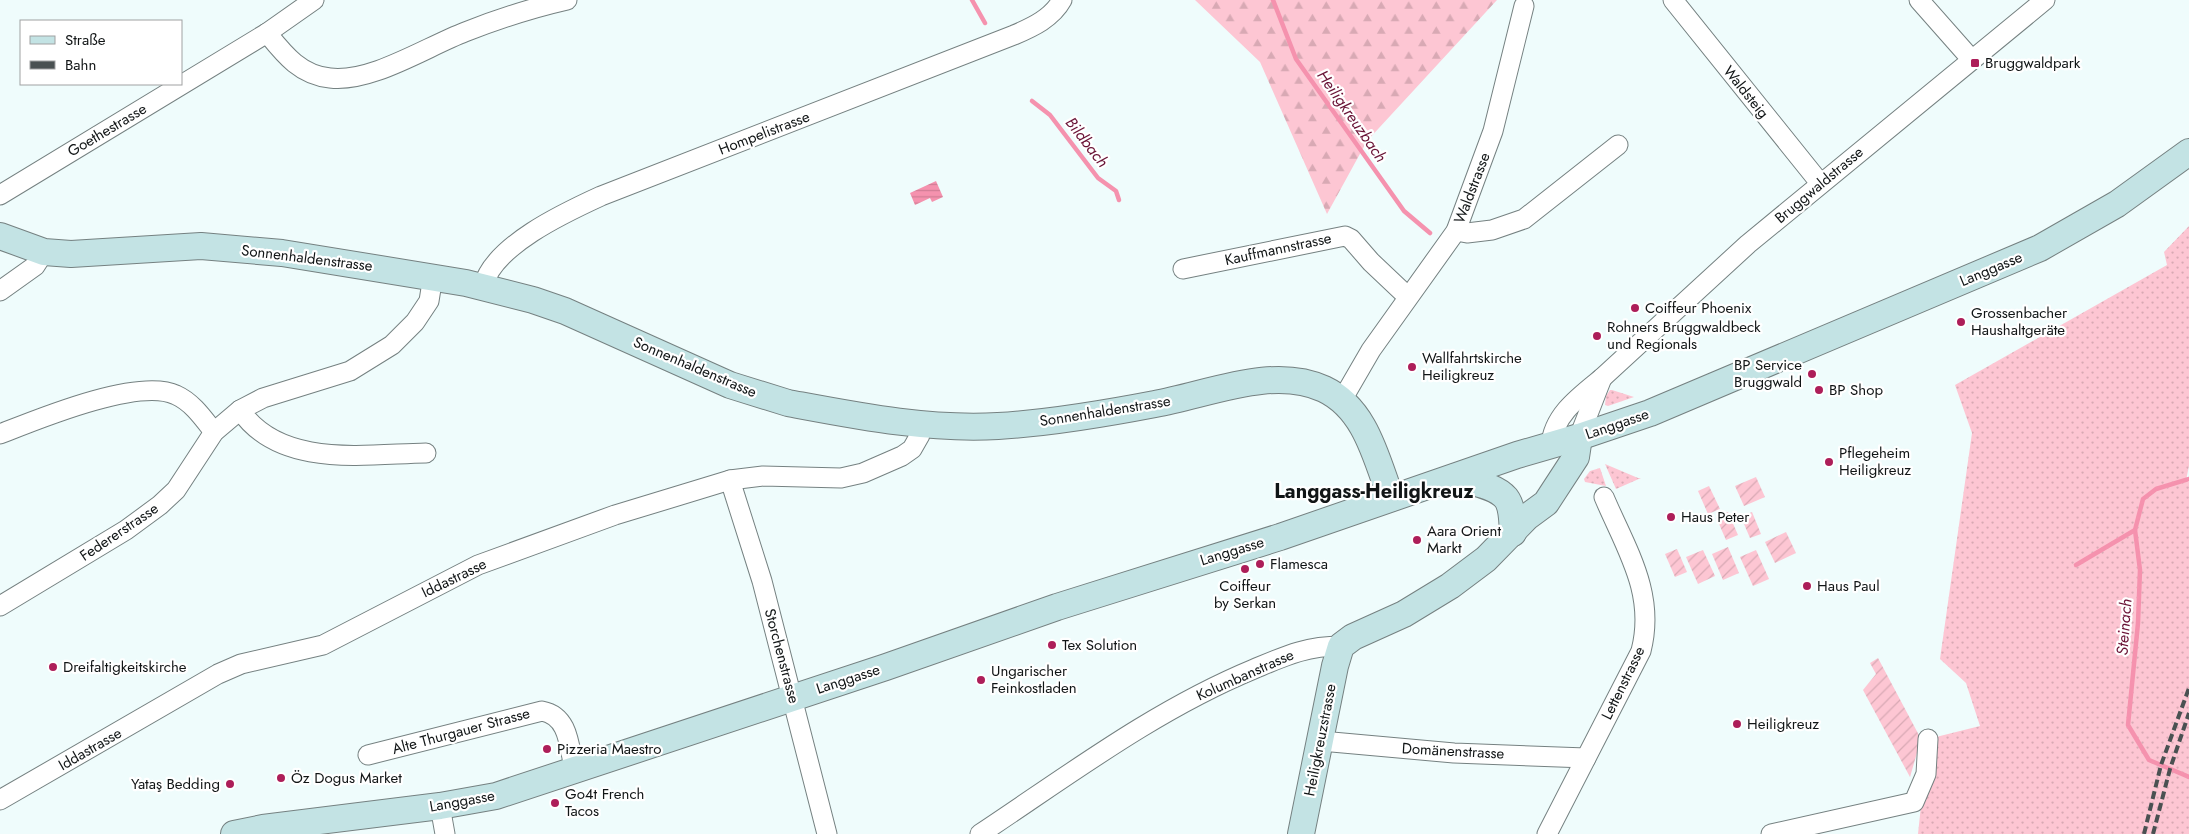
<svg xmlns="http://www.w3.org/2000/svg" width="2189" height="834" font-family="Jost,sans-serif">
<style>
.grass{fill:url(#grass-dots)}
.forest{fill:url(#forest-firs)}
.garden{fill:url(#garden-furrows)}
.water{fill:url(#water-rules)}
.lines{fill:none;stroke-linecap:round;stroke-linejoin:round}
.stream{stroke:#f592ae;stroke-width:4.5}
.street-casing{stroke:#758181;stroke-width:21}
.secondary-casing{stroke:#758181;stroke-width:28}
.street{stroke:#fff;stroke-width:19}
.secondary{stroke:#c3e3e4;stroke-width:26}
.rail{stroke:#4a5152;stroke-width:4;stroke-dasharray:8 4;stroke-linecap:butt}
.poi-dot{fill:#ad1e59;stroke:#fff;stroke-width:2}
.labels{text-anchor:middle;dominant-baseline:central;stroke-width:4.5;stroke-linejoin:round;paint-order:stroke}
.poi-label{font-size:15px;fill:#111516;stroke:#fff;text-anchor:start}
.street-label{font-size:15px;fill:#111516;stroke:#fff}
.water-label{font-size:16px;font-style:italic;fill:#691235;stroke:#fff}
.district-label{font-size:20px;font-weight:bold;fill:#111516;stroke:#fff}
</style>
<defs>
<pattern id="grass-dots" width="8" height="8" patternUnits="userSpaceOnUse" patternTransform="scale(1.25)"><rect width="8" height="8" fill="#fdc6d3"/><path d="M2 2h.1M6 6h.1" fill="none" stroke="#d8a9b4" stroke-width="1.8" stroke-linecap="round"/></pattern>
<pattern id="forest-firs" width="22" height="20" patternUnits="userSpaceOnUse" patternTransform="scale(1.25)"><rect width="22" height="20" fill="#fdc6d3"/><path d="M5 1l3.5 6h-7zM16 11l3.5 6h-7z" fill="#d8a9b4"/></pattern>
<pattern id="garden-furrows" width="10" height="10" patternUnits="userSpaceOnUse" patternTransform="scale(1.25)"><rect width="10" height="10" fill="#fdc6d3"/><path d="M-1 1l2-2M0 10L10 0M9 11l2-2" fill="none" stroke="#d8a9b4"/></pattern>
<pattern id="water-rules" width="6" height="5" patternUnits="userSpaceOnUse" patternTransform="scale(1.25)"><rect width="6" height="5" fill="#f592ae"/><path d="M0 2.5h6" fill="none" stroke="#d17d95"/></pattern>
</defs>
<rect width="100%" height="100%" fill="#effcfc"/>
<!-- grass -->
<g class="grass">
<polygon points="2189,226 2189,466 2186,480 2189,482 2189,834 1918,834 1928,739 1980,726 1966,683 1940,659 1972,433 1955,385 2167,265 2164,252"/>
<polygon points="1610,390 1612,390 1634,397 1608,406 1605,405 1606,396"/>
<polygon points="1605,464 1638,478 1641,478 1616,489"/>
<polygon points="1600,468 1606,486 1585,482 1584,479 1590,471"/>
</g>
<!-- forest -->
<polygon class="forest" points="1195,0 1497,0 1367,141 1327,214 1260,62"/>
<!-- garden -->
<g class="garden">
<polygon points="1756,477 1765,497 1744,506 1735,486"/>
<polygon points="1709,486 1720,509 1708,514 1698,491"/>
<polygon points="1728,512 1738,535 1726,540 1716,517"/>
<polygon points="1752,512 1761,534 1750,538 1741,517"/>
<polygon points="1786,532 1796,553 1775,563 1765,542"/>
<polygon points="1728,547 1739,573 1723,580 1712,554"/>
<polygon points="1677,549 1687,572 1675,577 1665,554"/>
<polygon points="1703,550 1715,576 1698,584 1686,557"/>
<polygon points="1756,550 1769,579 1753,586 1740,557"/>
<polygon points="1878,658 1921,739 1910,777 1863,690 1876,674 1870,663"/>
</g>
<!-- water -->
<polygon class="water" points="936,181 943,197 932,202 930,198 915,205 910,193"/>
<g class="lines">
<!-- stream -->
<g class="stream">
<polyline points="972,0 985,23"/>
<polyline points="1273,0 1296,59 1404,211 1430,233"/>
<polyline points="1032,101 1050,115 1098,178 1116,191 1119,200"/>
<polyline points="2189,479 2156,489 2143,499 2135,530 2140,570 2138,623 2128,725 2149,760 2189,777"/>
<polyline points="2076,565 2135,530"/>
</g>
<!-- street casing -->
<g class="street-casing">
<g id="street">
<polyline points="1673,0 1820,183"/>
<polyline points="1919,0 1972,60"/>
<path d="M 267,33 C 284,54 300,75 330,78 C 371,83 426,47 465,32 C 498,19 532,8 567,0"/>
<polyline points="0,195 267,33 314,0"/>
<polyline points="1456,231 1467,233 1492,230 1524,219 1618,145"/>
<polyline points="1183,269 1345,236 1351,239 1371,262 1408,297"/>
<path d="M 483,287 C 492,246 566,212 601,196 L 1014,35 C 1033,27 1052,18 1062,0"/>
<polyline points="0,291 35,266 44,252"/>
<polyline points="1342,400 1371,350 1456,231 1493,131 1524,6"/>
<path d="M 240,410 C 280,469 366,454 426,453"/>
<path d="M 0,434 C 38,419 139,377 176,395 C 192,402 203,418 214,432"/>
<polyline points="1579,437 1602,378"/>
<path d="M 1551,445 C 1553,415 1580,396 1602,378 L 1748,244 L 2045,0"/>
<polyline points="730,480 762,581 827,834"/>
<polyline points="0,606 126,530 160,505 176,490 214,432 240,410 263,398 350,371 392,345 415,322 429,301 433,276"/>
<polyline points="1321,741 1454,753 1586,758"/>
<path d="M 368,755 L 542,711 C 569,716 569,746 574,768"/>
<polyline points="0,800 218,674 241,664 323,645 478,565 615,515 730,480 763,476 841,478 863,473 902,456 912,449 920,435 920,425"/>
<polyline points="440,806 445,834"/>
<path d="M 980,834 C 1069,775 1155,710 1254,669 C 1285,656 1306,646 1341,646"/>
<path d="M 1547,834 L 1641,651 C 1656,593 1626,549 1604,497"/>
<polyline points="1771,834 1914,802 1926,774 1928,739"/>
</g>
</g>
<!-- secondary casing -->
<g class="secondary-casing">
<g id="secondary">
<path d="M 0,236 L 44,252 L 71,254 L 201,246 L 282,253 L 466,283 L 533,300 L 565,311 L 730,385 L 788,403 C 858,416 927,430 998,426 C 1050,423 1103,414 1155,404 C 1207,395 1273,365 1324,389 C 1366,409 1376,458 1391,498"/>
<path d="M 1455,477 C 1470,482 1495,485 1506,498 C 1513,507 1512,522 1513,533"/>
<polyline points="234,834 263,828 440,806 496,796 886,667 1057,607 1280,537 1517,455 1579,437 1650,413 2040,248 2117,204 2189,152"/>
<polyline points="1301,834 1335,666 1341,646 1353,637 1404,614 1450,586 1486,559 1527,517 1546,503 1576,457 1579,437"/>
</g>
</g>
<!-- street -->
<use href="#street" class="street"/>
<!-- secondary -->
<use href="#secondary" class="secondary"/>
<!-- rail -->
<g class="rail">
<polyline points="2144,834 2161,765 2189,688"/>
<polyline points="2153,834 2170,769 2189,713"/>
</g>
</g>
<!-- markers -->
<g class="poi-dot">
<rect x="1970" y="58" width="10" height="10" rx="2.5"/>
<circle cx="1635" cy="308" r="5"/>
<circle cx="1961" cy="322" r="5"/>
<circle cx="1597" cy="336" r="5"/>
<circle cx="1412" cy="367" r="5"/>
<circle cx="1812" cy="374" r="5"/>
<circle cx="1819" cy="390" r="5"/>
<circle cx="1829" cy="462" r="5"/>
<circle cx="1671" cy="517" r="5"/>
<circle cx="1417" cy="540" r="5"/>
<circle cx="1260" cy="564" r="5"/>
<circle cx="1245" cy="569" r="5"/>
<circle cx="1807" cy="586" r="5"/>
<circle cx="1052" cy="645" r="5"/>
<circle cx="53" cy="667" r="5"/>
<circle cx="981" cy="680" r="5"/>
<circle cx="1737" cy="724" r="5"/>
<circle cx="547" cy="749" r="5"/>
<circle cx="281" cy="778" r="5"/>
<circle cx="230" cy="784" r="5"/>
<circle cx="555" cy="803" r="5"/>
</g>
<g class="labels">
<!-- poi labels -->
<g class="poi-label">
<text x="1985" y="63">Bruggwaldpark</text>
<text x="1645" y="308">Coiffeur Phoenix</text>
<text x="1971" y="313">Grossenbacher<tspan x="1971" dy="17">Haushaltgeräte</tspan></text>
<text x="1607" y="327">Rohners Bruggwaldbeck<tspan x="1607" dy="17">und Regionals</tspan></text>
<text x="1422" y="358">Wallfahrtskirche<tspan x="1422" dy="17">Heiligkreuz</tspan></text>
<text x="1802" y="365" text-anchor="end">BP Service<tspan x="1802" dy="17">Bruggwald</tspan></text>
<text x="1829" y="390">BP Shop</text>
<text x="1839" y="453">Pflegeheim<tspan x="1839" dy="17">Heiligkreuz</tspan></text>
<text x="1681" y="517">Haus Peter</text>
<text x="1427" y="531">Aara Orient<tspan x="1427" dy="17">Markt</tspan></text>
<text x="1270" y="564">Flamesca</text>
<text x="1245" y="586" text-anchor="middle">Coiffeur<tspan x="1245" dy="17">by Serkan</tspan></text>
<text x="1817" y="586">Haus Paul</text>
<text x="1062" y="645">Tex Solution</text>
<text x="63" y="667">Dreifaltigkeitskirche</text>
<text x="991" y="671">Ungarischer<tspan x="991" dy="17">Feinkostladen</tspan></text>
<text x="1747" y="724">Heiligkreuz</text>
<text x="557" y="749">Pizzeria Maestro</text>
<text x="291" y="778">Öz Dogus Market</text>
<text x="220" y="784" text-anchor="end">Yataş Bedding</text>
<text x="565" y="794">Go4t French<tspan x="565" dy="17">Tacos</tspan></text>
</g>
<!-- street labels -->
<g class="street-label">
<text transform="translate(1746 92) rotate(51)">Waldsteig</text>
<text transform="translate(107 130) rotate(-31)">Goethestrasse</text>
<text transform="translate(764 133) rotate(-21)">Hompelistrasse</text>
<text transform="translate(1819 185) rotate(-40)">Bruggwaldstrasse</text>
<text transform="translate(1472 188) rotate(-69)">Waldstrasse</text>
<text transform="translate(1278 249) rotate(-12)">Kauffmannstrasse</text>
<text transform="translate(307 258) rotate(7)">Sonnenhaldenstrasse</text>
<text transform="translate(1991 269) rotate(-23)">Langgasse</text>
<text transform="translate(695 367) rotate(23)">Sonnenhaldenstrasse</text>
<text transform="translate(1105 411) rotate(-9)">Sonnenhaldenstrasse</text>
<text transform="translate(1617 424) rotate(-19)">Langgasse</text>
<text transform="translate(119 532) rotate(-34)">Federerstrasse</text>
<text transform="translate(1232 551) rotate(-17)">Langgasse</text>
<text transform="translate(454 578) rotate(-26)">Iddastrasse</text>
<text transform="translate(782 656) rotate(75)">Storchenstrasse</text>
<text transform="translate(1245 675) rotate(-24)">Kolumbanstrasse</text>
<text transform="translate(848 679) rotate(-18)">Langgasse</text>
<text transform="translate(1623 683) rotate(-64)">Lettenstrasse</text>
<text transform="translate(461 731) rotate(-15)">Alte Thurgauer Strasse</text>
<text transform="translate(1320 740) rotate(-79)">Heiligkreuzstrasse</text>
<text transform="translate(90 749) rotate(-30)">Iddastrasse</text>
<text transform="translate(1453 751) rotate(3)">Domänenstrasse</text>
<text transform="translate(462 801) rotate(-10)">Langgasse</text>
</g>
<!-- water labels -->
<g class="water-label">
<text transform="translate(1352 116) rotate(55)">Heiligkreuzbach</text>
<text transform="translate(1087 142) rotate(52)">Bildbach</text>
<text transform="translate(2124 627) rotate(-86)">Steinach</text>
</g>
<!-- district labels -->
<g class="district-label">
<text x="1374" y="491">Langgass-Heiligkreuz</text>
</g>
</g>
<!-- legend -->
<rect x="20" y="20" width="162" height="65" fill="#ffffff" stroke="#a0a1a2"/>
<rect x="30" y="36" width="25" height="8" fill="#c3e3e4" stroke="#a0a1a2"/>
<text x="65" y="45" font-size="15" fill="#111516">Straße</text>
<rect x="30" y="61" width="25" height="8" fill="#4a5152" stroke="#a0a1a2"/>
<text x="65" y="70" font-size="15" fill="#111516">Bahn</text>
</svg>
